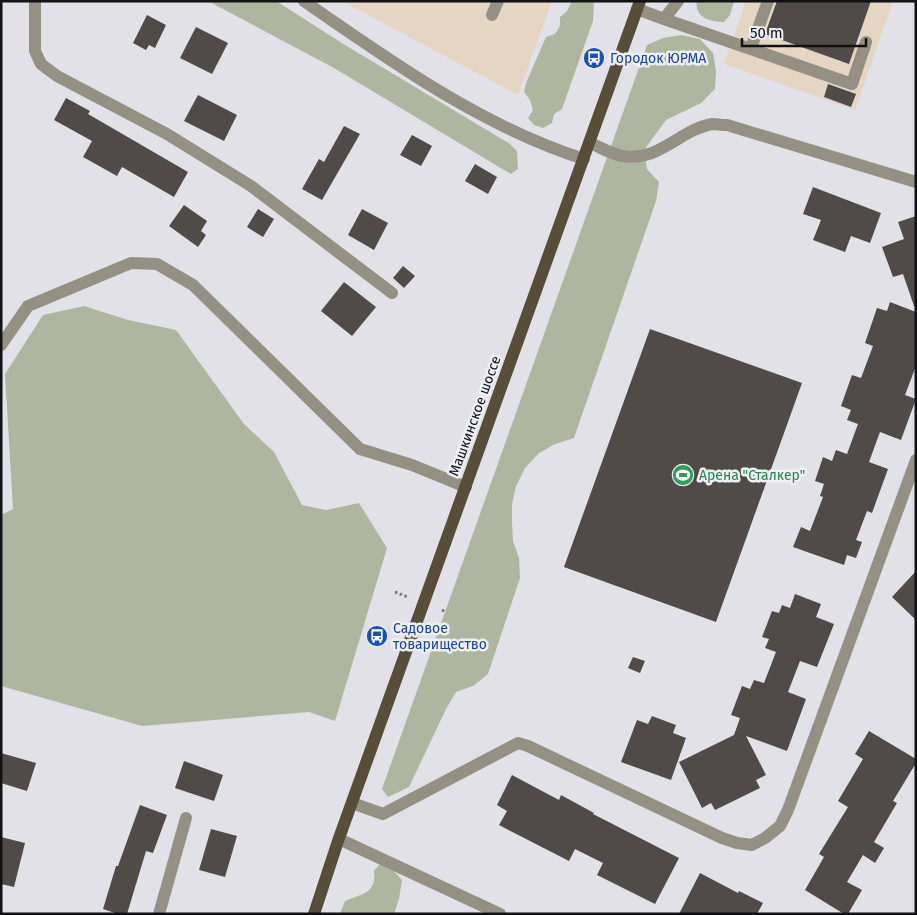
<svg xmlns="http://www.w3.org/2000/svg" width="917" height="915" font-family="'Fira Sans',sans-serif">
<style>
.industrial{fill:#e5d5c3}
.green{fill:#afb69f}
.building{fill:#504b48}
.lines{fill:none;stroke-linecap:round;stroke-linejoin:round}
.path{stroke:#79797e;stroke-width:3;stroke-dasharray:2.5 2.5;stroke-linecap:butt}
.minor{stroke:#959084;stroke-width:12}
.major{stroke:#574d39;stroke-width:12}
.labels{text-anchor:middle;dominant-baseline:central;stroke-width:5;stroke-linejoin:round;paint-order:stroke}
.transit-label{font-size:14px;fill:#164399;stroke:#eeeef5;text-anchor:start}
.street-label{font-size:14px;fill:#121215;stroke:#eeeef5}
.leisure-label{font-size:14px;fill:#27864d;stroke:#eeeef5;text-anchor:start}
</style>
<rect width="100%" height="100%" fill="#e1e1e7"/>
<!-- industrial -->
<g class="industrial">
<polygon points="342,1 552,1 518,95"/>
<polygon points="746,1 893,1 855,110 724,64"/>
</g>
<!-- green -->
<g class="green">
<polygon points="208,1 276,1 345,45 510,144 517,151 518,169 511,174 334,68"/>
<polygon points="572,1 594,1 593,21 562,109 554,114 552,123 543,128 534,125 528,118 533,110 530,100 524,92 526,83 546,37 555,34 560,26 560,17 567,11"/>
<path d="M 697,1 L 734,1 L 730,15 L 724,22 C 711,22 694,18 697,1 Z"/>
<polygon points="681,35 700,39 713,53 716,71 715,89 701,103 666,120 644,150 647,169 659,182 656,201 574,438 555,444 539,453 525,468 516,486 512,504 512,522 513,541 519,558 520,578 488,674 473,686 456,692 446,709 409,787 388,797 382,789 647,45 663,38"/>
<polygon points="84,306 128,320 176,330 244,424 274,452 302,505 326,510 359,503 387,548 335,721 309,712 142,726 1,686 1,515 13,509 5,374 43,315"/>
<path d="M 380,864 L 389,866 L 402,880 L 399,899 L 394,914 L 340,914 L 345,901 C 362,894 377,893 374,871 Z"/>
</g>
<!-- building -->
<g class="building">
<polygon points="777,1 871,1 849,64 765,34"/>
<polygon points="147,15 166,25 155,48 149,45 146,50 133,43"/>
<polygon points="196,27 228,43 212,74 180,58"/>
<polygon points="828,84 856,94 851,107 824,97"/>
<polygon points="198,95 237,115 224,141 184,121"/>
<polygon points="66,98 90,111 88,114 188,172 174,197 122,167 117,176 83,157 92,141 54,120"/>
<polygon points="344,126 360,134 322,200 302,189 319,159 324,162"/>
<polygon points="412,135 432,146 421,166 400,155"/>
<polygon points="475,164 497,177 488,194 465,181"/>
<polygon points="813,187 881,213 870,243 851,236 845,252 813,240 821,220 803,214"/>
<polygon points="184,205 207,221 201,231 206,235 198,247 169,226"/>
<polygon points="258,209 274,219 263,237 247,227"/>
<polygon points="362,209 388,223 374,250 348,235"/>
<polygon points="916,216 916,306 914,306 903,274 893,277 882,247 904,239 898,222"/>
<polygon points="403,266 415,276 404,288 393,278"/>
<polygon points="344,282 376,307 352,336 321,311"/>
<polygon points="890,302 916,312 916,366 905,395 916,399 901,440 880,432 869,462 888,469 872,513 867,511 856,540 862,542 856,558 847,555 844,565 793,547 801,527 810,531 823,497 820,496 824,484 815,481 823,457 832,461 836,450 847,454 858,424 847,420 851,410 841,406 852,375 861,378 873,346 865,343 877,308 887,311"/>
<polygon points="650,329 802,383 716,622 564,567"/>
<polygon points="916,571 916,620 892,597"/>
<polygon points="795,594 821,604 816,617 834,624 817,667 800,661 788,692 806,699 787,751 746,736 766,775 756,780 760,788 715,810 711,803 702,808 679,762 734,735 740,718 731,715 742,686 750,689 754,680 764,683 776,652 765,648 769,639 762,637 772,611 779,613 782,605 790,608"/>
<polygon points="633,657 645,661 640,673 628,668"/>
<polygon points="652,716 676,725 673,733 686,738 671,780 621,762 637,720 648,724"/>
<polygon points="869,731 916,759 916,763 893,801 897,803 874,842 884,848 875,863 863,855 847,882 862,890 848,914 844,914 805,890 824,857 819,854 848,807 838,801 863,759 855,754"/>
<polygon points="1,753 36,763 27,791 1,783"/>
<polygon points="184,761 223,775 214,801 175,788"/>
<polygon points="512,775 559,800 561,795 594,813 593,814 679,858 655,904 597,875 603,863 575,849 569,861 499,825 507,811 497,805"/>
<polygon points="140,805 167,815 153,853 146,851 127,914 118,914 103,909 116,866 118,866"/>
<polygon points="211,829 237,836 225,877 199,870"/>
<polygon points="1,837 25,843 14,887 1,884"/>
<polygon points="700,873 738,893 739,891 763,903 757,914 679,914"/>
</g>
<g class="lines">
<!-- path -->
<g class="path">
<polyline points="395,592 408,597"/>
<polyline points="442,610 446,612"/>
</g>
<!-- minor -->
<g class="minor">
<polyline points="35,1 35,51 41,64 57,76 167,134 251,186 392,293"/>
<path d="M 304,1 C 392,62 481,126 584,159"/>
<polyline points="637,9 664,19 678,1"/>
<polyline points="492,15 498,1"/>
<polyline points="664,19 852,84 866,42"/>
<polyline points="751,48 768,1"/>
<path d="M 590,143 C 600,147 611,154 622,156 C 660,162 679,130 712,124 C 716,124 722,125 727,125 L 916,182"/>
<polyline points="1,345 28,306 131,263 157,264 193,285 360,449 412,465 466,487"/>
<polyline points="352,803 383,814 518,743 528,746 722,838 737,843 752,845 765,838 780,826 788,810 916,460"/>
<polyline points="339,839 500,914"/>
<polyline points="159,914 186,818"/>
</g>
<!-- major -->
<polyline class="major" points="314,914 338,841 640,1"/>
</g>
<!-- icons -->
<defs>
<g id="bus-disc" transform="scale(1.125)"><circle r="9.5" fill="#1a4fb4" stroke="#eeeef5"/><path d="M-5-6H5V4H4V6H2V4H-2V6H-4V4H-5ZM-3.5-4V0h7V-4ZM-3.5 1.2v1.5H-2V1.2ZM2 1.2v1.5H3.5V1.2Z" fill="#fff"/></g>
<g id="stadium-disc" transform="scale(1.125)"><circle r="9.5" fill="#2e9e5b" stroke="#eeeef5"/><path d="M0-5a6.5 5 0 1 0 0 10a6.5 5 0 1 0 0-10ZM-3.5-1.8h7v3.6h-7Z" fill="#fff"/></g>
</defs>
<g fill-rule="evenodd">
<use href="#bus-disc" x="594" y="58"/>
<use href="#stadium-disc" x="683" y="475"/>
<use href="#bus-disc" x="377" y="636"/>
</g>
<g class="labels">
<!-- transit labels -->
<g class="transit-label">
<text x="610" y="58">Городок ЮРМА</text>
<text x="393" y="628">Садовое<tspan x="393" dy="16">товарищество</tspan></text>
</g>
<!-- street labels -->
<g class="street-label">
<text transform="translate(475 416) rotate(-70)">Машкинское шоссе</text>
</g>
<!-- leisure labels -->
<g class="leisure-label">
<text x="699" y="475">Арена "Сталкер"</text>
</g>
</g>
<!-- border -->
<rect width="917" height="915" fill="none" stroke="#121215" stroke-width="5"/>
<!-- scale -->
<path d="M742 38v8h124v-8" fill="none" stroke="#121215" stroke-width="2.5"/>
<text x="750" y="38" font-size="15" fill="#121215" stroke="#eeeef5" stroke-width="4" paint-order="stroke">50 m</text>
</svg>
